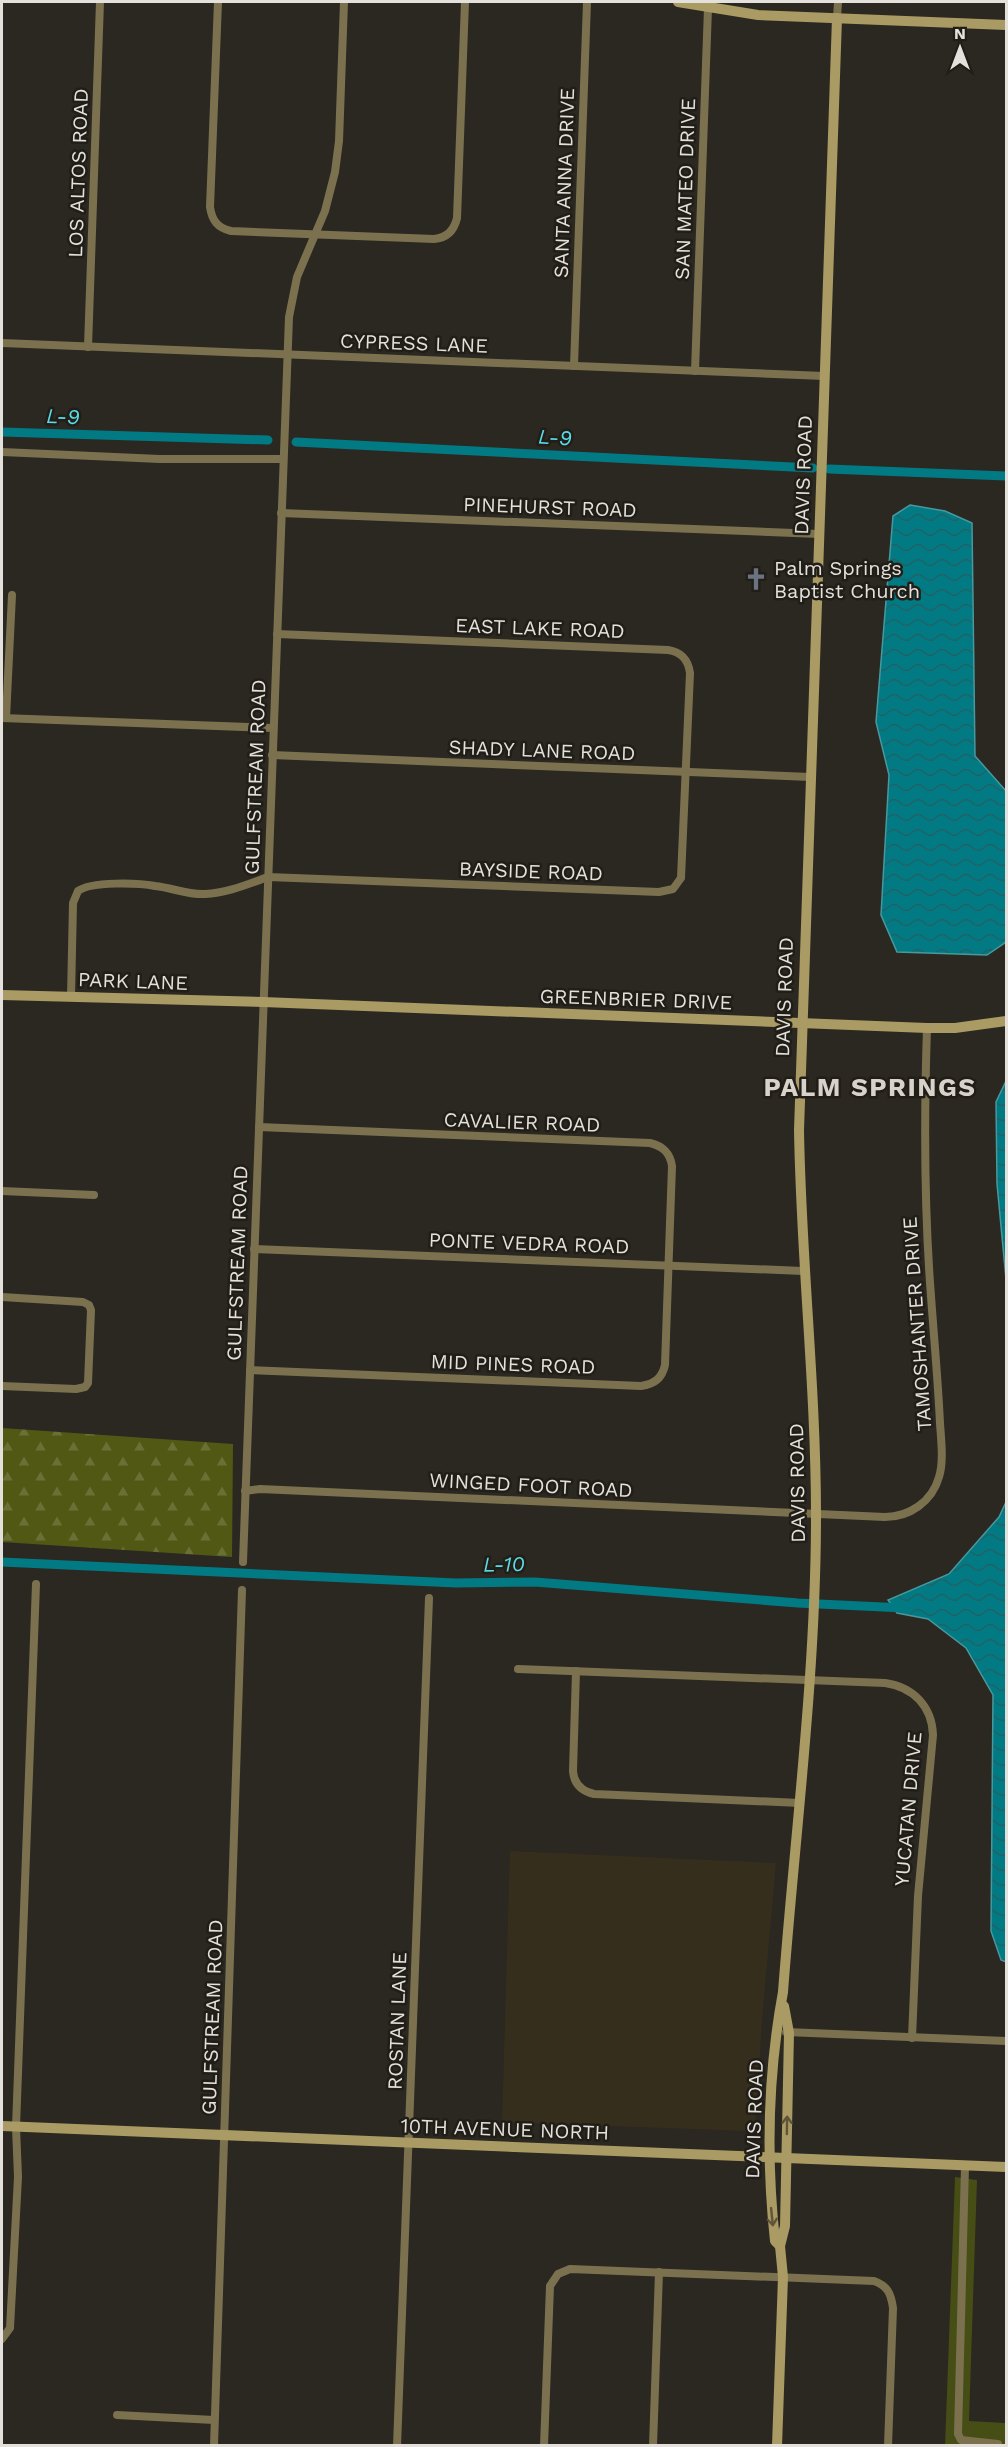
<svg xmlns="http://www.w3.org/2000/svg" width="1008" height="2447" font-family="'Work Sans',sans-serif">
<style>
.education{fill:#362e1d}
.forest{fill:url(#forest-firs)}
.park{fill:#464d15}
.water{fill:url(#water-waves);stroke:#46999e;stroke-width:1.5}
.lines{fill:none;stroke-linecap:round;stroke-linejoin:round}
.canal{stroke:#027a83;stroke-width:9}
.street{stroke:#7b714f;stroke-width:8}
.secondary{stroke:#aa9a63;stroke-width:10}
.oneway{stroke:#5f5539}
.labels{text-anchor:middle;dominant-baseline:central;stroke-width:5;stroke-linejoin:round;paint-order:stroke}
.street-label{font-size:20px;fill:#e4e1dd;stroke:#211d17}
.poi-label{font-size:20px;fill:#e4e1dd;stroke:#211d17;text-anchor:start}
.water-label{font-size:21px;font-style:italic;fill:#59dae7;stroke:#211d17}
.district-label{font-size:26px;font-weight:bold;letter-spacing:1.5px;fill:#d8d3ca;stroke:#211d17}
</style>
<defs>
<pattern id="forest-firs" width="22" height="20" patternUnits="userSpaceOnUse" patternTransform="scale(1.5)"><rect width="22" height="20" fill="#505814"/><path d="M5 1l3.5 6h-7zM16 11l3.5 6h-7z" fill="#697036"/></pattern>
<pattern id="water-waves" width="16" height="10" patternUnits="userSpaceOnUse" patternTransform="scale(1.5)"><rect width="16" height="10" fill="#027a83"/><path d="M0 5q4-4 8 0t8 0" fill="none" stroke="#206266"/></pattern>
</defs>
<rect width="100%" height="100%" fill="#2b2721"/>
<!-- education -->
<polygon class="education" points="510,1851 776,1863 762,2020 756,2118 748,2131 502,2122"/>
<!-- forest -->
<polygon class="forest" points="2,1428 233,1444 232,1557 2,1542"/>
<!-- park -->
<polygon class="park" points="955,2177 977,2180 969,2421 1006,2423 1006,2445 945,2446"/>
<!-- water -->
<g class="water">
<polygon points="910,505 945,511 972,523 975,756 1006,791 1006,942 987,955 897,952 881,915 889,775 876,722 893,516"/>
<polygon points="1006,1081 1006,1279 997,1184 996,1102"/>
<polygon points="1006,1502 1006,1962 1001,1960 991,1931 993,1695 966,1648 928,1619 897,1613 888,1600 949,1574 999,1517"/>
</g>
<g class="lines">
<!-- canal -->
<g class="canal">
<polyline points="2,432 268,440"/>
<polyline points="296,442 813,468"/>
<polyline points="829,469 1006,476"/>
<polyline points="2,1562 456,1583 535,1582 798,1603 904,1608"/>
</g>
<!-- street -->
<g class="street">
<path d="M 218,2 L 210,207 C 212,221 218,228 231,231 L 434,239 C 447,238 454,231 457,218 L 465,2"/>
<polyline points="837,18 838,2"/>
<polyline points="2,343 824,376"/>
<polyline points="88,347 100,2"/>
<polyline points="574,366 587,2"/>
<polyline points="695,371 708,8"/>
<polyline points="2,452 160,459 283,459"/>
<polyline points="281,513 819,534"/>
<polyline points="2,718 273,728"/>
<polyline points="6,718 12,595"/>
<polyline points="272,755 810,777"/>
<path d="M 71,997 L 73,903 L 78,891 C 91,881 139,883 155,886 C 173,888 188,895 205,894 C 228,893 248,884 268,877 L 659,892 L 673,889 L 681,878 L 690,673 C 688,659 681,652 668,650 L 277,634"/>
<polyline points="2,1191 94,1195"/>
<polyline points="254,1249 803,1271"/>
<polyline points="2,1297 83,1302 89,1305 91,1310 88,1383 85,1387 76,1389 2,1386"/>
<path d="M 250,1370 L 641,1386 C 655,1384 662,1378 665,1365 L 672,1166 C 670,1153 663,1146 650,1143 L 259,1127"/>
<path d="M 245,1491 L 260,1489 L 885,1517 C 909,1517 932,1502 939,1477 C 944,1461 941,1440 940,1423 C 938,1381 934,1338 931,1296 C 924,1207 924,1118 927,1028"/>
<polyline points="243,1562 289,317 297,277 325,211 335,172 339,141 344,2"/>
<path d="M 518,1669 L 885,1683 C 913,1687 932,1706 933,1735 L 918,1896 L 912,2038"/>
<path d="M 576,1671 L 573,1771 C 574,1784 581,1791 594,1794 L 800,1803"/>
<polyline points="786,2032 1006,2041"/>
<polyline points="965,2166 958,2434 961,2440 998,2444"/>
<polyline points="2,2339 10,2328 18,2177 16,2127 36,1584"/>
<polyline points="117,2415 214,2420"/>
<polyline points="214,2446 242,1590"/>
<polyline points="397,2446 429,1598"/>
<path d="M 544,2446 L 550,2286 L 558,2274 L 570,2269 L 874,2281 C 888,2286 891,2294 893,2308 L 888,2446"/>
<polyline points="653,2446 659,2272"/>
</g>
<!-- secondary -->
<g class="secondary">
<polyline points="678,2 758,15 1006,25"/>
<polyline points="2,995 263,1002 927,1028 955,1028 1006,1021"/>
<polyline points="2,2126 1006,2167"/>
<path d="M 780,2246 L 775,2241 C 766,2158 768,2073 783,1992 C 795,1833 816,1675 816,1516 C 816,1387 801,1259 799,1130 L 837,18"/>
<polyline points="777,2446 783,2277 780,2246 785,2226 789,2033 784,2006"/>
</g>
</g>
<!-- one-way arrows -->
<defs><path id="oneway-shaft" d="M-6 0H5M1.5-3L5.5 0L1.5 3" fill="none" stroke-width="1.6" stroke-linecap="round" stroke-linejoin="round" transform="scale(1.5)"/></defs>
<g class="oneway">
<use href="#oneway-shaft" transform="translate(787 2125) rotate(-89)"/>
<use href="#oneway-shaft" transform="translate(772 2217) rotate(84)"/>
</g>
<!-- icons -->
<defs>
<g id="church-bare" transform="scale(1.8)"><path d="M-1.2-6h2.4v3.5h3.3v2.4h-3.3V6h-2.4V-.1h-3.3v-2.4h3.3Z" fill="#6b7280" stroke="#211d17" stroke-width="2.5" paint-order="stroke"/></g>
</defs>
<g fill-rule="evenodd">
<use href="#church-bare" x="756" y="579"/>
</g>
<g class="labels">
<!-- street labels -->
<g class="street-label">
<text transform="translate(78 173) rotate(-88)">LOS ALTOS ROAD</text>
<text transform="translate(564 183) rotate(-88)">SANTA ANNA DRIVE</text>
<text transform="translate(685 189) rotate(-88)">SAN MATEO DRIVE</text>
<text transform="translate(414 343) rotate(2)">CYPRESS LANE</text>
<text transform="translate(803 475) rotate(-88)">DAVIS ROAD</text>
<text transform="translate(550 507) rotate(2)">PINEHURST ROAD</text>
<text transform="translate(540 628) rotate(2)">EAST LAKE ROAD</text>
<text transform="translate(542 750) rotate(2)">SHADY LANE ROAD</text>
<text transform="translate(255 777) rotate(-88)">GULFSTREAM ROAD</text>
<text transform="translate(531 871) rotate(2)">BAYSIDE ROAD</text>
<text transform="translate(133 981) rotate(2)">PARK LANE</text>
<text transform="translate(784 997) rotate(-88)">DAVIS ROAD</text>
<text transform="translate(636 999) rotate(2)">GREENBRIER DRIVE</text>
<text transform="translate(522 1122) rotate(2)">CAVALIER ROAD</text>
<text transform="translate(529 1243) rotate(2)">PONTE VEDRA ROAD</text>
<text transform="translate(237 1263) rotate(-88)">GULFSTREAM ROAD</text>
<text transform="translate(917 1324) rotate(-94)">TAMOSHANTER DRIVE</text>
<text transform="translate(513 1364) rotate(2)">MID PINES ROAD</text>
<text transform="translate(797 1483) rotate(-91)">DAVIS ROAD</text>
<text transform="translate(531 1485) rotate(3)">WINGED FOOT ROAD</text>
<text transform="translate(908 1809) rotate(-85)">YUCATAN DRIVE</text>
<text transform="translate(212 2017) rotate(-88)">GULFSTREAM ROAD</text>
<text transform="translate(397 2021) rotate(-88)">ROSTAN LANE</text>
<text transform="translate(754 2119) rotate(-88)">DAVIS ROAD</text>
<text transform="translate(505 2129) rotate(2)">10TH AVENUE NORTH</text>
</g>
<!-- poi labels -->
<g class="poi-label">
<text x="774" y="568">Palm Springs<tspan x="774" dy="23">Baptist Church</tspan></text>
</g>
<!-- water labels -->
<g class="water-label">
<text transform="translate(63 416) rotate(2)">L-9</text>
<text transform="translate(555 437) rotate(3)">L-9</text>
<text transform="translate(504 1564) rotate(-1)">L-10</text>
</g>
<!-- district labels -->
<g class="district-label">
<text x="870" y="1087">PALM SPRINGS</text>
</g>
</g>
<!-- border -->
<rect width="1008" height="2447" fill="none" stroke="#e4e1dd" stroke-width="6"/>
<!-- north arrow -->
<g transform="translate(960 48)" stroke="#211d17" stroke-width="4.5" paint-order="stroke">
<path d="M0-4.5L10 22L0 15L-10 22Z" fill="#e4e1dd"/>
<text y="-9" font-size="16" font-weight="bold" text-anchor="middle" fill="#e4e1dd">N</text>
</g>
</svg>
